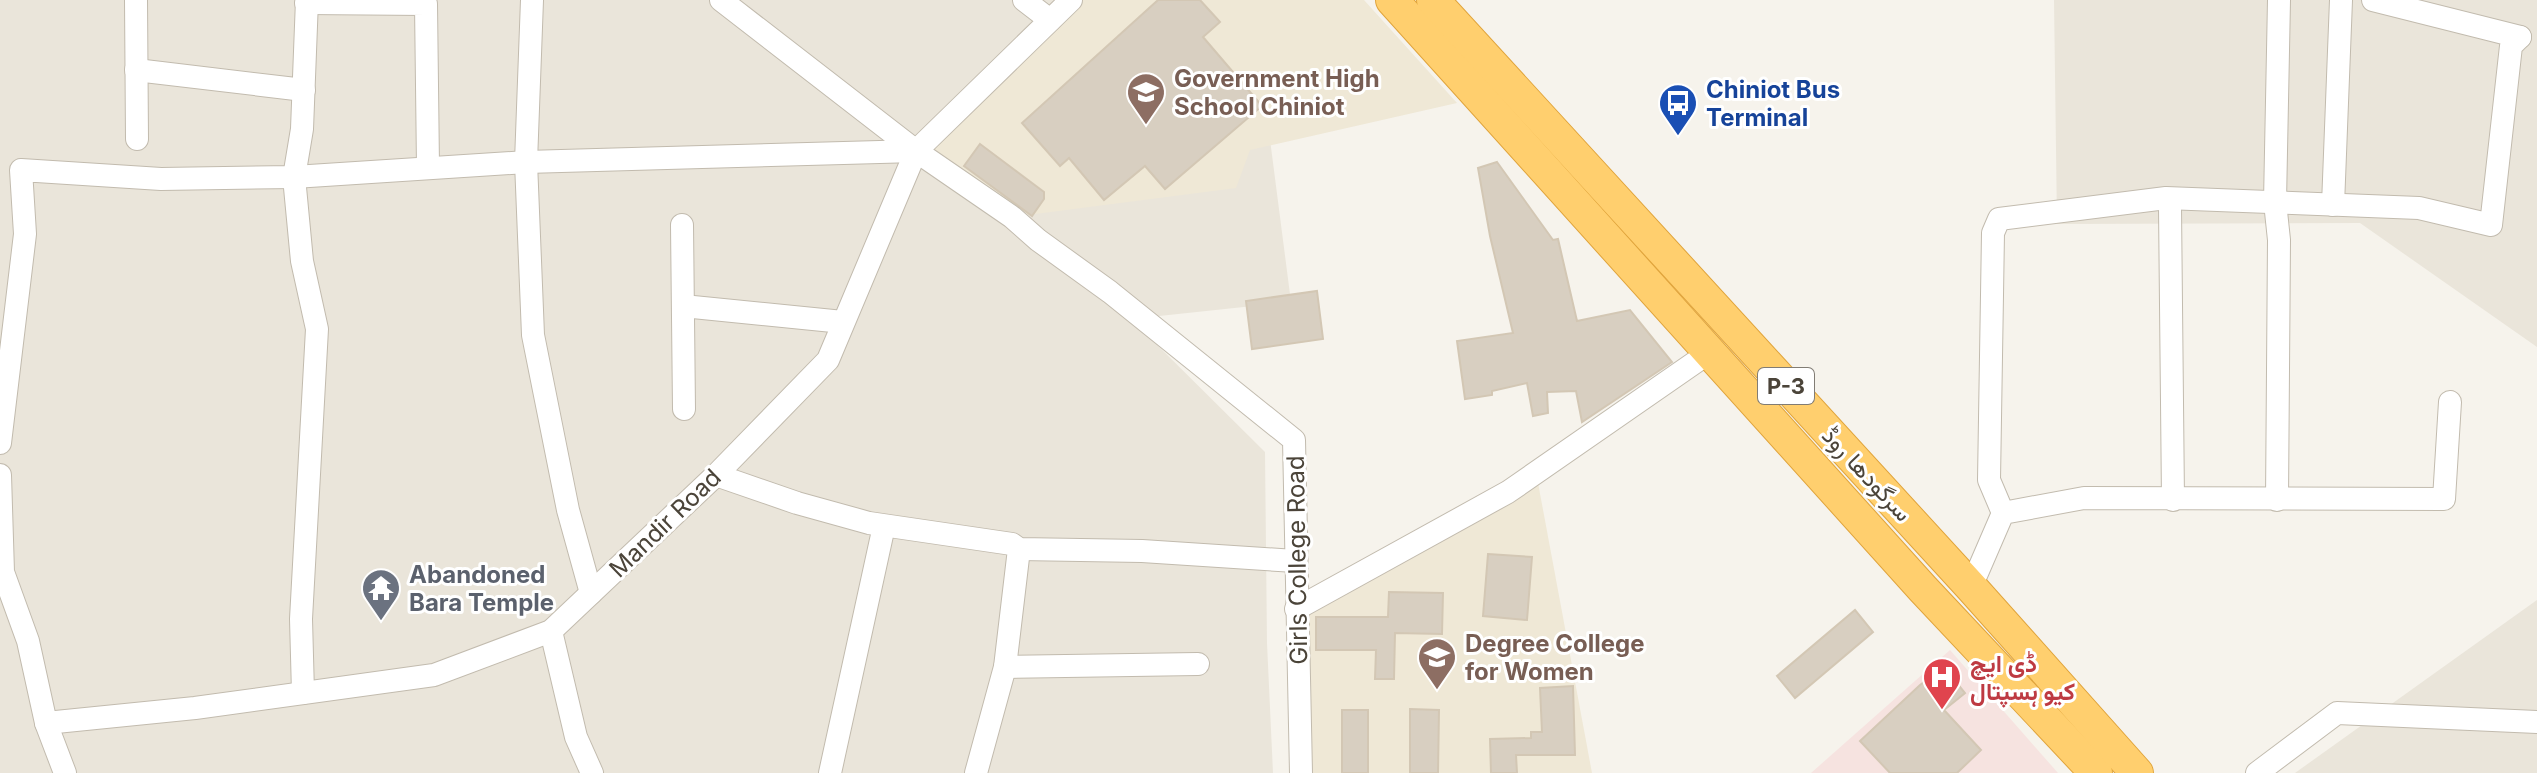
<svg xmlns="http://www.w3.org/2000/svg" width="2537" height="773" font-family="Inter,Vazirmatn,sans-serif">
<style>
.residential{fill:#eae5da}
.education{fill:#efe8d6}
.medical{fill:#f6e3e0}
.building{fill:#d8cfc1;stroke:#d3c7b4;stroke-width:2}
.lines{fill:none;stroke-linecap:round;stroke-linejoin:round}
.minor-casing{stroke:#c2bbae;stroke-width:24}
.highway-casing{stroke:#e0a43c;stroke-width:34}
.minor{stroke:#fff;stroke-width:22}
.highway{stroke:#ffcf6e;stroke-width:32}
.labels{text-anchor:middle;dominant-baseline:central;stroke-width:6;stroke-linejoin:round;paint-order:stroke}
.shield{fill:#fff;stroke:#817c74;stroke-width:2}
.shield-label{font-size:22px;font-weight:bold;fill:#4b4439}
.education-label{font-size:24px;font-weight:bold;fill:#785e54;stroke:#fff;text-anchor:start}
.transit-label{font-size:24px;font-weight:bold;fill:#164399;stroke:#fff;text-anchor:start}
.street-label{font-size:24px;fill:#4b4439;stroke:#fff}
.worship-label{font-size:24px;font-weight:bold;fill:#5b616d;stroke:#fff;text-anchor:start}
.health-label{font-size:24px;font-weight:bold;fill:#be3a42;stroke:#fff;text-anchor:start}
</style>
<rect width="100%" height="100%" fill="#f6f3ec"/>
<!-- residential -->
<g class="residential">
<polygon points="0,0 1252,0 1291,302 1131,319 1265,452 1267,643 1273,773 0,773"/>
<polygon points="2054,0 2537,0 2537,347 2360,223 2057,224"/>
<polygon points="2537,600 2537,773 2295,773"/>
</g>
<!-- education -->
<g class="education">
<polygon points="1060,0 1364,0 1457,103 1250,150 1236,188 1012,217 916,151"/>
<polygon points="1536,472 1592,773 1299,773 1296,609"/>
</g>
<!-- medical -->
<polygon class="medical" points="1950,650 2058,773 1811,773"/>
<!-- building -->
<g class="building">
<polygon points="1158,0 1200,0 1220,22 1203,37 1262,106 1165,189 1145,166 1104,200 1069,158 1060,166 1022,123"/>
<polygon points="980,144 1044,192 1044,199 1032,216 964,166"/>
<polygon points="1497,162 1553,240 1558,239 1577,321 1630,310 1672,362 1582,422 1576,391 1547,392 1548,413 1533,416 1527,383 1492,391 1492,395 1465,399 1457,341 1513,333 1490,236 1478,168"/>
<polygon points="1317,291 1323,339 1252,349 1246,301"/>
<polygon points="1488,554 1532,557 1527,620 1483,616"/>
<polygon points="1389,592 1443,593 1442,634 1395,633 1394,679 1375,679 1376,650 1316,650 1316,617 1388,617"/>
<polygon points="1855,610 1873,632 1795,698 1777,676"/>
<polygon points="1944,667 1965,693 1944,710 1981,750 1957,773 1890,773 1860,741 1920,685"/>
<polygon points="1573,686 1575,755 1516,755 1517,773 1491,773 1490,739 1531,738 1531,732 1542,732 1540,688"/>
<polygon points="1410,709 1439,710 1438,773 1410,773"/>
<rect x="1342" y="710" width="26" height="63"/>
</g>
<g class="lines">
<!-- minor casing -->
<g class="minor-casing">
<g id="minor">
<polyline points="136,0 137,139"/>
<polyline points="532,0 526,162 533,335 568,510 591,593"/>
<polyline points="721,0 916,151 1012,217 1038,240 1110,292 1294,440 1301,773"/>
<polyline points="1024,0 1050,20"/>
<polyline points="2373,0 2520,37"/>
<polyline points="306,3 426,4 428,167"/>
<polyline points="136,70 304,90"/>
<polyline points="2333,205 2341,0"/>
<polyline points="2170,207 2173,500"/>
<polyline points="682,225 684,409"/>
<polyline points="683,306 843,322"/>
<polyline points="0,443 25,234 21,170 161,179 294,177 526,162 916,151"/>
<polyline points="0,475 3,572 28,641 46,723 65,773"/>
<polyline points="716,475 797,503 869,523 1012,544 1019,549 1142,551 1295,561"/>
<polyline points="2277,500 2279,240 2275,202 2279,0"/>
<polyline points="2003,513 1989,480 1993,233 1999,219 2166,198 2419,208 2491,225 2511,46 2520,37"/>
<polyline points="1971,587 2003,513 2084,498 2444,499 2450,402"/>
<polyline points="1296,609 1508,492 1710,352"/>
<polyline points="551,631 576,737 592,773"/>
<polyline points="1005,667 1198,664"/>
<polyline points="303,693 301,619 317,329 302,261 294,177 302,129 307,0"/>
<polyline points="46,723 195,708 434,675 551,631 716,475 828,360 916,151 1071,0"/>
<polyline points="830,773 884,526"/>
<polyline points="976,773 1005,667 1019,549"/>
<polyline points="2257,773 2337,713 2537,722"/>
</g>
</g>
<!-- highway casing -->
<g class="highway-casing">
<g id="highway">
<polyline points="1392,0 1923,589 2096,773"/>
<polyline points="1433,0 1971,587 2137,773"/>
</g>
</g>
<!-- minor -->
<use href="#minor" class="minor"/>
<!-- highway -->
<use href="#highway" class="highway"/>
</g>
<!-- icons -->
<defs>
<g id="school-pin" transform="scale(2)"><path d="M0 17L-7.5 6A9.5 9.5 0 1 1 7.5 6Z" fill="#8d6e63" stroke="#fff"/><path d="M0-5L7-2L0 1L-7-2ZM-4 1L0 2.5L4 1V4Q0 6-4 4Z" fill="#fff"/></g>
<g id="bus-pin" transform="scale(2)"><path d="M0 17L-7.5 6A9.5 9.5 0 1 1 7.5 6Z" fill="#1a4fb4" stroke="#fff"/><path d="M-5-6H5V4H4V6H2V4H-2V6H-4V4H-5ZM-3.5-4V0h7V-4ZM-3.5 1.2v1.5H-2V1.2ZM2 1.2v1.5H3.5V1.2Z" fill="#fff"/></g>
<g id="temple-pin" transform="scale(2)"><path d="M0 17L-7.5 6A9.5 9.5 0 1 1 7.5 6Z" fill="#6b7280" stroke="#fff"/><path d="M0-6L5-2H3V0L6.5 2.5H4V6H1.5V3h-3V6H-4V2.5H-6.5L-3 0V-2H-5Z" fill="#fff"/></g>
<g id="hospital-pin" transform="scale(2)"><path d="M0 17L-7.5 6A9.5 9.5 0 1 1 7.5 6Z" fill="#e0444e" stroke="#fff"/><path d="M-5-5h3v3.5h4V-5h3V5h-3V1.5h-4V5h-3Z" fill="#fff"/></g>
</defs>
<g fill-rule="evenodd">
<use href="#school-pin" x="1146" y="92"/>
<use href="#bus-pin" x="1678" y="103"/>
<use href="#temple-pin" x="381" y="588"/>
<use href="#school-pin" x="1437" y="657"/>
<use href="#hospital-pin" x="1942" y="677"/>
</g>
<g class="labels">
<!-- shield labels -->
<rect class="shield" x="1758" y="368" width="56" height="36" rx="6"/>
<g class="shield-label">
<text x="1786" y="386">P-3</text>
</g>
<!-- education labels -->
<g class="education-label">
<text x="1174" y="78">Government High<tspan x="1174" dy="28">School Chiniot</tspan></text>
<text x="1465" y="643">Degree College<tspan x="1465" dy="28">for Women</tspan></text>
</g>
<!-- transit labels -->
<g class="transit-label">
<text x="1706" y="89">Chiniot Bus<tspan x="1706" dy="28">Terminal</tspan></text>
</g>
<!-- street labels -->
<g class="street-label">
<text transform="translate(1867 474) rotate(47)">سرگودھا روڈ</text>
<text transform="translate(665 523) rotate(-44)">Mandir Road</text>
<text transform="translate(1297 560) rotate(-91)">Girls College Road</text>
</g>
<!-- worship labels -->
<g class="worship-label">
<text x="409" y="574">Abandoned<tspan x="409" dy="28">Bara Temple</tspan></text>
</g>
<!-- health labels -->
<g class="health-label">
<text x="1970" y="663">ڈی ایچ<tspan x="1970" dy="28">کیو ہسپتال</tspan></text>
</g>
</g>
</svg>
